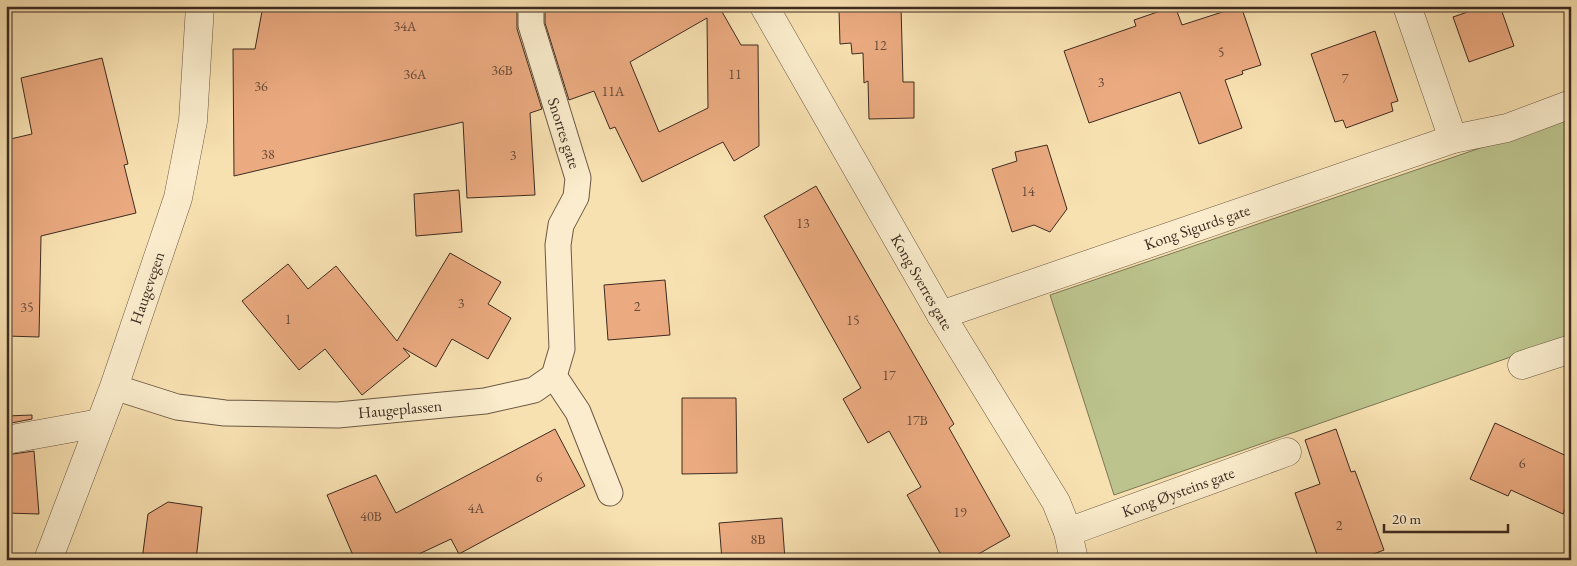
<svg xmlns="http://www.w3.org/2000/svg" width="1577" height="566" font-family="'EB Garamond',serif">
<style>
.green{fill:#bcc38c;stroke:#7c7756}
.building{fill:#ebaa80;stroke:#3d2b21;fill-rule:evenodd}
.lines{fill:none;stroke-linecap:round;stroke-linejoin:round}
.service-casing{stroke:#6c5845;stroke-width:27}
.minor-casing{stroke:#6c5845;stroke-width:29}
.tertiary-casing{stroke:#6c5845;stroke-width:29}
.service{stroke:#faeccc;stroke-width:25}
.minor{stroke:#faeccc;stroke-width:28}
.tertiary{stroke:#faeccc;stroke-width:28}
.labels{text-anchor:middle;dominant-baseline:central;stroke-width:4.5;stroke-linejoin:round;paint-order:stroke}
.number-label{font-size:14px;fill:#684b39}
.street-label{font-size:16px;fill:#3d2b21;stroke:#faeccc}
</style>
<rect width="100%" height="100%" fill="#f8e1b1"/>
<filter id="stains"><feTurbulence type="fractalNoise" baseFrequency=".004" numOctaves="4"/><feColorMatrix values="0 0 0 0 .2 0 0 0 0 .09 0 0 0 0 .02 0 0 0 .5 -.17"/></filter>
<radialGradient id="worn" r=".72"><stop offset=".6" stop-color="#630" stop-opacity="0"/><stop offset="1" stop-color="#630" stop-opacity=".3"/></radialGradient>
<!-- green -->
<polygon class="green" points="1571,117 1571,336 1114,495 1050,295"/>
<!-- building -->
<g class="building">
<polygon points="263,6 517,6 517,29 542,109 530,113 535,195 467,198 463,122 234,176 233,49 255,49"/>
<path d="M 545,6 L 727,6 L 721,10 L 741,45 L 758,45 L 759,146 L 734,161 L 723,142 L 642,182 L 615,127 L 610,129 L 594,91 L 569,100 L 545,23 ZM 707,18 L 708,108 L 659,132 L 630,62 Z"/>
<polygon points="851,6 901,6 903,82 914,82 914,118 869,119 868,81 864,83 863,53 852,54 851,43 840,44 839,10 851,10"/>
<polygon points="1175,6 1182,25 1241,6 1261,65 1242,71 1243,74 1225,80 1242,128 1199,144 1180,92 1089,123 1064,51 1136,26 1134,20"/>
<polygon points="1485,6 1500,6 1514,46 1469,62 1453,17"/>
<polygon points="1375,31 1398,101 1391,103 1393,111 1346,128 1343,120 1335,122 1311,54"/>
<polygon points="102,58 128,164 124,165 136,213 41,236 39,337 6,336 6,140 32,134 21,78"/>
<polygon points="1047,145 1067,209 1050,232 1034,225 1012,232 992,169 1017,161 1015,152"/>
<polygon points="816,186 954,424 949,428 1010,536 968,560 944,560 907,495 921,487 889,431 868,443 843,399 861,388 764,216"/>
<polygon points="459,190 462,232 416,236 414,194"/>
<polygon points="450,253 501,282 488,304 511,318 488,359 452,339 436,367 403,348 410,356 362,395 325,349 299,370 242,301 288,264 308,289 336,266 397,341"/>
<polygon points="665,280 670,335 608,340 604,285"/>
<polygon points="682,398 736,398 737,473 682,474"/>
<polygon points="32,415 32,419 6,424 6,416"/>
<polygon points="1495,423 1571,458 1571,496 1563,514 1511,490 1508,496 1470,479"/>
<polygon points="555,429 585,486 459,554 451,539 406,560 355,560 327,495 376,475 396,513"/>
<polygon points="1336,429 1351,472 1355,471 1384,550 1358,560 1319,560 1295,493 1320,484 1305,440"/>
<polygon points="34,451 39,514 6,513 6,455"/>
<polygon points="168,502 202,507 196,560 142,560 148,514"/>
<polygon points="782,518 785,560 722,560 719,523"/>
</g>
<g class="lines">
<!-- service casing -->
<g class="service-casing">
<g id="service">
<polyline points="531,6 531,25 578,178 576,197 561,225 558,245 562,349 554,376"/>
<polyline points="114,387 177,407 225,413 338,415 485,401 534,390 554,376 578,412 610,493"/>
</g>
</g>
<!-- minor casing -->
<g class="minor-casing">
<g id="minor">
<polyline points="764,6 941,315 1056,502 1068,532 1074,560"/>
<polyline points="1407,6 1453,139"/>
<polyline points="941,315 1453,139 1507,128 1571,104"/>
<polyline points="1522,365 1571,349"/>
<polyline points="6,440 100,423"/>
<polyline points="1068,532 1287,452"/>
</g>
</g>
<!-- tertiary casing -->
<g class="tertiary-casing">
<polyline id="tertiary" points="48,560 114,387 178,198 193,121 200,6"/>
</g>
<!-- service -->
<use href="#service" class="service"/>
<!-- minor -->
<use href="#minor" class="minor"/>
<!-- tertiary -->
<use href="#tertiary" class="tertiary"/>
</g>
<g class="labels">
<!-- number labels -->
<g class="number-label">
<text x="405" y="26">34A</text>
<text x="880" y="45">12</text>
<text x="1221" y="52">5</text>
<text x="502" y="70">36B</text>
<text x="415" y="74">36A</text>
<text x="735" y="74">11</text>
<text x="1345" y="78">7</text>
<text x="1101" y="82">3</text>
<text x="261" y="86">36</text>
<text x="613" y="91">11A</text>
<text x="268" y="154">38</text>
<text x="513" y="155">3</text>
<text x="1028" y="191">14</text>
<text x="803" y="223">13</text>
<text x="461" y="303">3</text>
<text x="637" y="306">2</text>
<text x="27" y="307">35</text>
<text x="288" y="319">1</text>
<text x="853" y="320">15</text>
<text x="889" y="375">17</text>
<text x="917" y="420">17B</text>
<text x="1522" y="463">6</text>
<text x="539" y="477">6</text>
<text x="476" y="508">4A</text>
<text x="960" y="512">19</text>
<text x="371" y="516">40B</text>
<text x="1339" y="525">2</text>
<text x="758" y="539">8B</text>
</g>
<!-- street labels -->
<g class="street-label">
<text transform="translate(564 133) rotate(72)">Snorres gate</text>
<text transform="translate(1197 227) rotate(-19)">Kong Sigurds gate</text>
<text transform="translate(922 282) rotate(60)">Kong Sverres gate</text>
<text transform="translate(147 288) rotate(-71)">Haugevegen</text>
<text transform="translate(400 409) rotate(-5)">Haugeplassen</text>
<text transform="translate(1178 492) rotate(-20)">Kong Øysteins gate</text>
</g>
</g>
<!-- margin -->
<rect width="1577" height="566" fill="none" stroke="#f8e1b1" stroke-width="25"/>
<rect x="8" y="8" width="1562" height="551" fill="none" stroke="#3d2b21" stroke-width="2.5"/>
<rect x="12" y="12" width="1552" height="541" fill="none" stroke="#3d2b21"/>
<!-- scale -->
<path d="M1384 524v8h124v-8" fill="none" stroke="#3d2b21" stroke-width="2.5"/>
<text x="1392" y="524" font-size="15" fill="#3d2b21" stroke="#faeccc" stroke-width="4" paint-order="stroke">20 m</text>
<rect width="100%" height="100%" filter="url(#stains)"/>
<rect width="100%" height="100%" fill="url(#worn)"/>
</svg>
